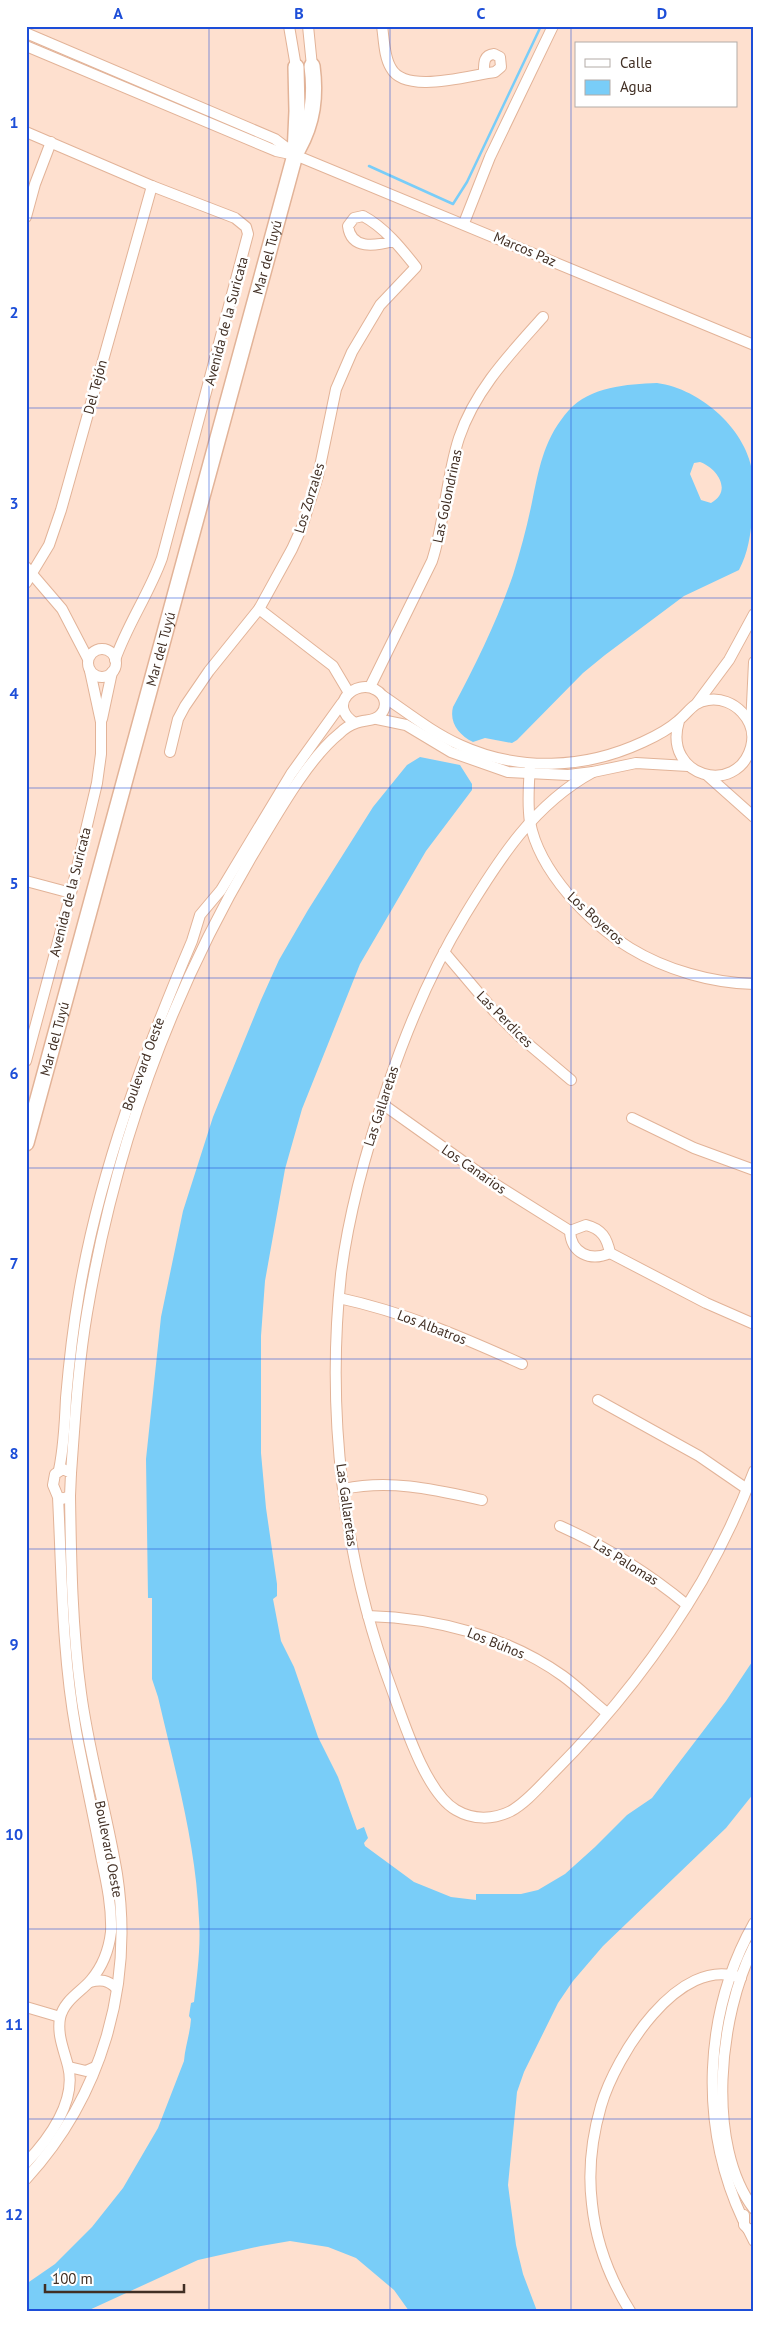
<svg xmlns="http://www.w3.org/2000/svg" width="780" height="2337" font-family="'PT Sans',sans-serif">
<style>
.water{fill:#79cdf8;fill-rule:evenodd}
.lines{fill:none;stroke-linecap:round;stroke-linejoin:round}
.stream{stroke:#79cdf8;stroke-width:2.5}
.street-casing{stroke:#e2b398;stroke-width:12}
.secondary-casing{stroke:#e2b398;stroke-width:18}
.street{stroke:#fff;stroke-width:10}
.secondary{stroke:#fff;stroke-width:15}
.grid{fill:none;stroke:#1d4ed8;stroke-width:1;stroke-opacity:0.55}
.labels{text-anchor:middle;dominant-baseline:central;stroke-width:5;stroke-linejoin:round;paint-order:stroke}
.street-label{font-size:14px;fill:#412f24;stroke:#fff}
.neatline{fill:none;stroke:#1d4ed8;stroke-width:2}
.grid-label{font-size:16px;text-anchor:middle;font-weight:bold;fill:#1d4ed8}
</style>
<rect width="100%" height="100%" fill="#fee0cf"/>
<!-- water -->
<g class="water">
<path d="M 657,383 C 701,389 748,430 753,476 C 755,489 753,502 752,515 C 751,534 748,553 739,570 L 684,596 L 605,655 L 583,673 L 517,740 L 512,743 L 485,738 L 473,742 C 459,735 449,723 453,707 C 476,664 497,621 513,575 C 521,549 528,523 533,497 C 540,464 545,437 569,410 C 590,387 627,384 657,383 ZM 700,462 C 717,468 733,491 711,503 L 701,500 L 690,474 L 694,463 Z"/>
<path d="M 420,757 L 460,765 L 472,784 L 472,790 L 426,851 L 360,964 L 302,1109 L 285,1169 L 265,1281 L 261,1336 L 261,1453 L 266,1508 L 277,1584 L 277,1596 L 273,1599 L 281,1641 L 294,1667 L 318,1737 L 338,1777 L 357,1830 L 364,1827 L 368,1838 L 364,1843 L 365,1846 L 414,1882 L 451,1897 L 476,1900 L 476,1894 L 521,1894 L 538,1890 L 565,1874 L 595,1847 L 627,1815 L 652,1798 L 726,1701 L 754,1659 L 754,1793 L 726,1828 L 603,1946 L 573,1981 L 558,2003 L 524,2072 L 517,2092 L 508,2185 L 516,2245 L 523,2274 L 537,2311 L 409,2311 L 394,2290 L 356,2258 L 328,2247 L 290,2241 L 261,2246 L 198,2260 L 87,2311 L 26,2311 L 26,2284 L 55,2264 L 92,2227 L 123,2188 L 158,2128 L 184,2061 C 185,2047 190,2034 191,2019 L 189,2016 L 191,2003 L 194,2002 C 197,1975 201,1947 199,1919 C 196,1844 175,1770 158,1697 L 152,1679 L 152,1598 L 148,1598 L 146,1459 L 161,1317 L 183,1211 L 213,1117 L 261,1000 L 279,960 L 308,910 L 373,807 L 407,765 Z"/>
</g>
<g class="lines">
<!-- stream -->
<polyline class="stream" points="369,166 453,204 467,182 541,26"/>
<!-- street casing -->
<g class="street-casing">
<g id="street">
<polyline points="289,26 296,67"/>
<polyline points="308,26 312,66"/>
<path d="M 382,26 C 384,39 384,57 391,68 C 405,95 470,75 495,72 L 501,67 L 500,57 L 494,54 C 483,55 484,64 484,73"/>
<polyline points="26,33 275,139 292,152"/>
<polyline points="26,46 276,151 295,155 754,345"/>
<path d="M 26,132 L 152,186 L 235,218 L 246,227 L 248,234 L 162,558 C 149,594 127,625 115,660"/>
<polyline points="26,217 35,184 51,142"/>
<polyline points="464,223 490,157 553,26"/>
<polyline points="26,567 62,609 88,659"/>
<polyline points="26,583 49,545 61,510 152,186"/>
<polyline points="259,609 333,666 349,693"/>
<circle cx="102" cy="663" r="14"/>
<path d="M 370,687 L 432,561 C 445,521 446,478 459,438 C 475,390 510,354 543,317"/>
<path d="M 383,696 C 408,713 433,733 460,745 C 519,772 585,769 643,742 C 654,737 669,729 678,721 C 689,712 693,702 708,700 C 734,696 758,721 751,747 C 737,797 662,777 679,721"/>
<polyline points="697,703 729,660 754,614"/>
<polyline points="102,719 112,672"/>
<polyline points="377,719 406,725 451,752 508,772 568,775 593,772 636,763 688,766"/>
<polyline points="751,726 754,662"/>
<path d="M 170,752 L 178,719 L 185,706 L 209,671 L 259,609 L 292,549 L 302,527 L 318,476 L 336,389 L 352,352 L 380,305 L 416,267 C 401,248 384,227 363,216 L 354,218 L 348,226 C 351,250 375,246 393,241"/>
<path d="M 530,765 C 529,783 527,803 530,822 C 539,871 589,923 630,948 C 666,970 712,983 754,984"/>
<path d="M 593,772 C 534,804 499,859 465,915 C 432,969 408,1026 388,1085 C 367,1147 349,1210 341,1274 C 326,1413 343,1559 392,1690 C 404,1723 426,1793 456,1810 C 473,1820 493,1820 511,1811 C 527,1802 540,1786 553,1773 C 610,1716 661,1651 702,1581 C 722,1546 740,1508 754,1471"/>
<polyline points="708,776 754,817"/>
<polyline points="26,881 71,893"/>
<polyline points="444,952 494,1011 520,1037 571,1080"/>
<polyline points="26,1061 71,893 97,783 101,754 101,722 90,671"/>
<polyline points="381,1103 492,1182 570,1231"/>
<polyline points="632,1118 694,1148 754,1170"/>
<path d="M 586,1225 C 602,1229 607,1238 610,1253 C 590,1262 571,1253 570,1231 Z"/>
<polyline points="610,1253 706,1303 754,1324"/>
<path d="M 339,1298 C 404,1312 462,1337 522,1364"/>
<polyline points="598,1400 699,1456 747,1489"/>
<path d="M 59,1470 C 64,1446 65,1423 66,1398 C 69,1363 73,1328 79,1293 C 100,1170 144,1054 192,941 L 200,915 L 221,890 L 291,774 L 342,703"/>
<path d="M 71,1473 C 75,1419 78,1366 87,1313 C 114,1152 169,997 252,856 C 274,820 307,759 340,733 C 344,729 350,725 356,723 C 365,719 375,722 381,714 C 388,706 385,695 376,690 C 356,678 326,705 355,723"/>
<path d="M 344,1489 C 391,1479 436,1490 482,1500"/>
<path d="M 560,1526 C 607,1547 647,1572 687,1605"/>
<path d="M 368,1616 C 436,1618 507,1636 563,1676 C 578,1687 592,1701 607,1713"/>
<path d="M 754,1946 C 719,2015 705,2145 754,2209"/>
<path d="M 90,1982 C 101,1979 108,1980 116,1988"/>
<polyline points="26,2007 60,2017"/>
<polyline points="69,2067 86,2071 95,2067"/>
<path d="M 26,2163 C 49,2139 77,2101 68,2066 C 64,2050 57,2035 60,2018 C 64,2000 81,1992 91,1980 C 102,1967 109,1949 111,1932 C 112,1908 107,1884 102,1861 C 94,1817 84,1774 76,1731 C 62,1653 62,1576 58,1497 L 53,1485 L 55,1474 L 63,1469 L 71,1473 L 70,1496 L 62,1499 L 58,1497"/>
<path d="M 26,2179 C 102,2096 134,1985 117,1874 C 107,1813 89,1754 81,1693 C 72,1627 71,1562 70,1496"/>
<polyline points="744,2215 744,2225 748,2229 754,2230"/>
<path d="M 743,2220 C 699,2125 703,2014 754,1923"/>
<polyline points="748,2229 754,2241"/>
<path d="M 630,2311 C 610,2279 596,2242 592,2204 C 588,2172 592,2137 601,2106 C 615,2057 679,1953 741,1978"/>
</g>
</g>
<!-- secondary casing -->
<g class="secondary-casing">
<g id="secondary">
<path d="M 298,149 C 313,122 316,96 312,66"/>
<path id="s1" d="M 26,1143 L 295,155 L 297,111 L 296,67"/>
</g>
</g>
<!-- street -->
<use href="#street" class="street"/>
<!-- secondary -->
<use href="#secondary" class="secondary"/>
</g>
<!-- grid -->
<path class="grid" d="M 209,26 L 209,2311M 390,26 L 390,2311M 571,26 L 571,2311M 26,218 L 754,218M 26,408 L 754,408M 26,598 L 754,598M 26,788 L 754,788M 26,978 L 754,978M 26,1168 L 754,1168M 26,1359 L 754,1359M 26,1549 L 754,1549M 26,1739 L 754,1739M 26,1929 L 754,1929M 26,2119 L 754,2119"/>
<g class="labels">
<!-- street labels -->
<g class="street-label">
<text transform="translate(525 249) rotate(23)">Marcos Paz</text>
<text stroke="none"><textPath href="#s1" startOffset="918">Mar del Tuyú</textPath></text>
<text transform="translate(226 321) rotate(-75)">Avenida de la Suricata</text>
<text transform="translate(95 387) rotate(-75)">Del Tejón</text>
<text transform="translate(447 496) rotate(-78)">Las Golondrinas</text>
<text transform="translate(309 498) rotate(-73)">Los Zorzales</text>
<text stroke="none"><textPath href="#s1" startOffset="512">Mar del Tuyú</textPath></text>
<text transform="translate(70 892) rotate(-76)">Avenida de la Suricata</text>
<text transform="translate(596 918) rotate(42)">Los Boyeros</text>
<text transform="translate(505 1019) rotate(45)">Las Perdices</text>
<text stroke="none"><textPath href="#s1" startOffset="108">Mar del Tuyú</textPath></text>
<text transform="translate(143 1064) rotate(-70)">Boulevard Oeste</text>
<text transform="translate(381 1106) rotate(-72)">Las Gallaretas</text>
<text transform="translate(474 1169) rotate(35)">Los Canarios</text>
<text transform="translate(432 1327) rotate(21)">Los Albatros</text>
<text transform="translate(347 1505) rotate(82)">Las Gallaretas</text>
<text transform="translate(626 1562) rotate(32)">Las Palomas</text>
<text transform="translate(496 1643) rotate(22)">Los Búhos</text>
<text transform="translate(109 1849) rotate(79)">Boulevard Oeste</text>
</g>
</g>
<!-- border -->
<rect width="780" height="2337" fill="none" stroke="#ffffff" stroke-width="55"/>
<!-- legend -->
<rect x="575" y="42" width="162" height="65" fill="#ffffff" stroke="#b3aca7"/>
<rect x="585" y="59" width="25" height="8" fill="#ffffff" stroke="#b3aca7"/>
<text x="620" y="68" font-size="15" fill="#412f24">Calle</text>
<rect x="585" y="80" width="25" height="15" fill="#79cdf8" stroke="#b3aca7"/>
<text x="620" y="92" font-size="15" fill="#412f24">Agua</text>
<!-- scale -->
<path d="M45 2284v8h139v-8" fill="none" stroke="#412f24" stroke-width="2.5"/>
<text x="52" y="2284" font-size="15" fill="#412f24" stroke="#ffffff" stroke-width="4" paint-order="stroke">100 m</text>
<rect x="28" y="28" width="724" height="2282" class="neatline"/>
<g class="grid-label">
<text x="118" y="19">A</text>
<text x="299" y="19">B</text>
<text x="481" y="19">C</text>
<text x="662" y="19">D</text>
<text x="14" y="128">1</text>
<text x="14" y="318">2</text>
<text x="14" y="509">3</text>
<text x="14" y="699">4</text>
<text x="14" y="889">5</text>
<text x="14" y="1079">6</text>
<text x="14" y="1269">7</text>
<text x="14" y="1459">8</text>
<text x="14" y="1650">9</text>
<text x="14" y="1840">10</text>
<text x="14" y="2030">11</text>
<text x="14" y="2220">12</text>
</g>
</svg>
